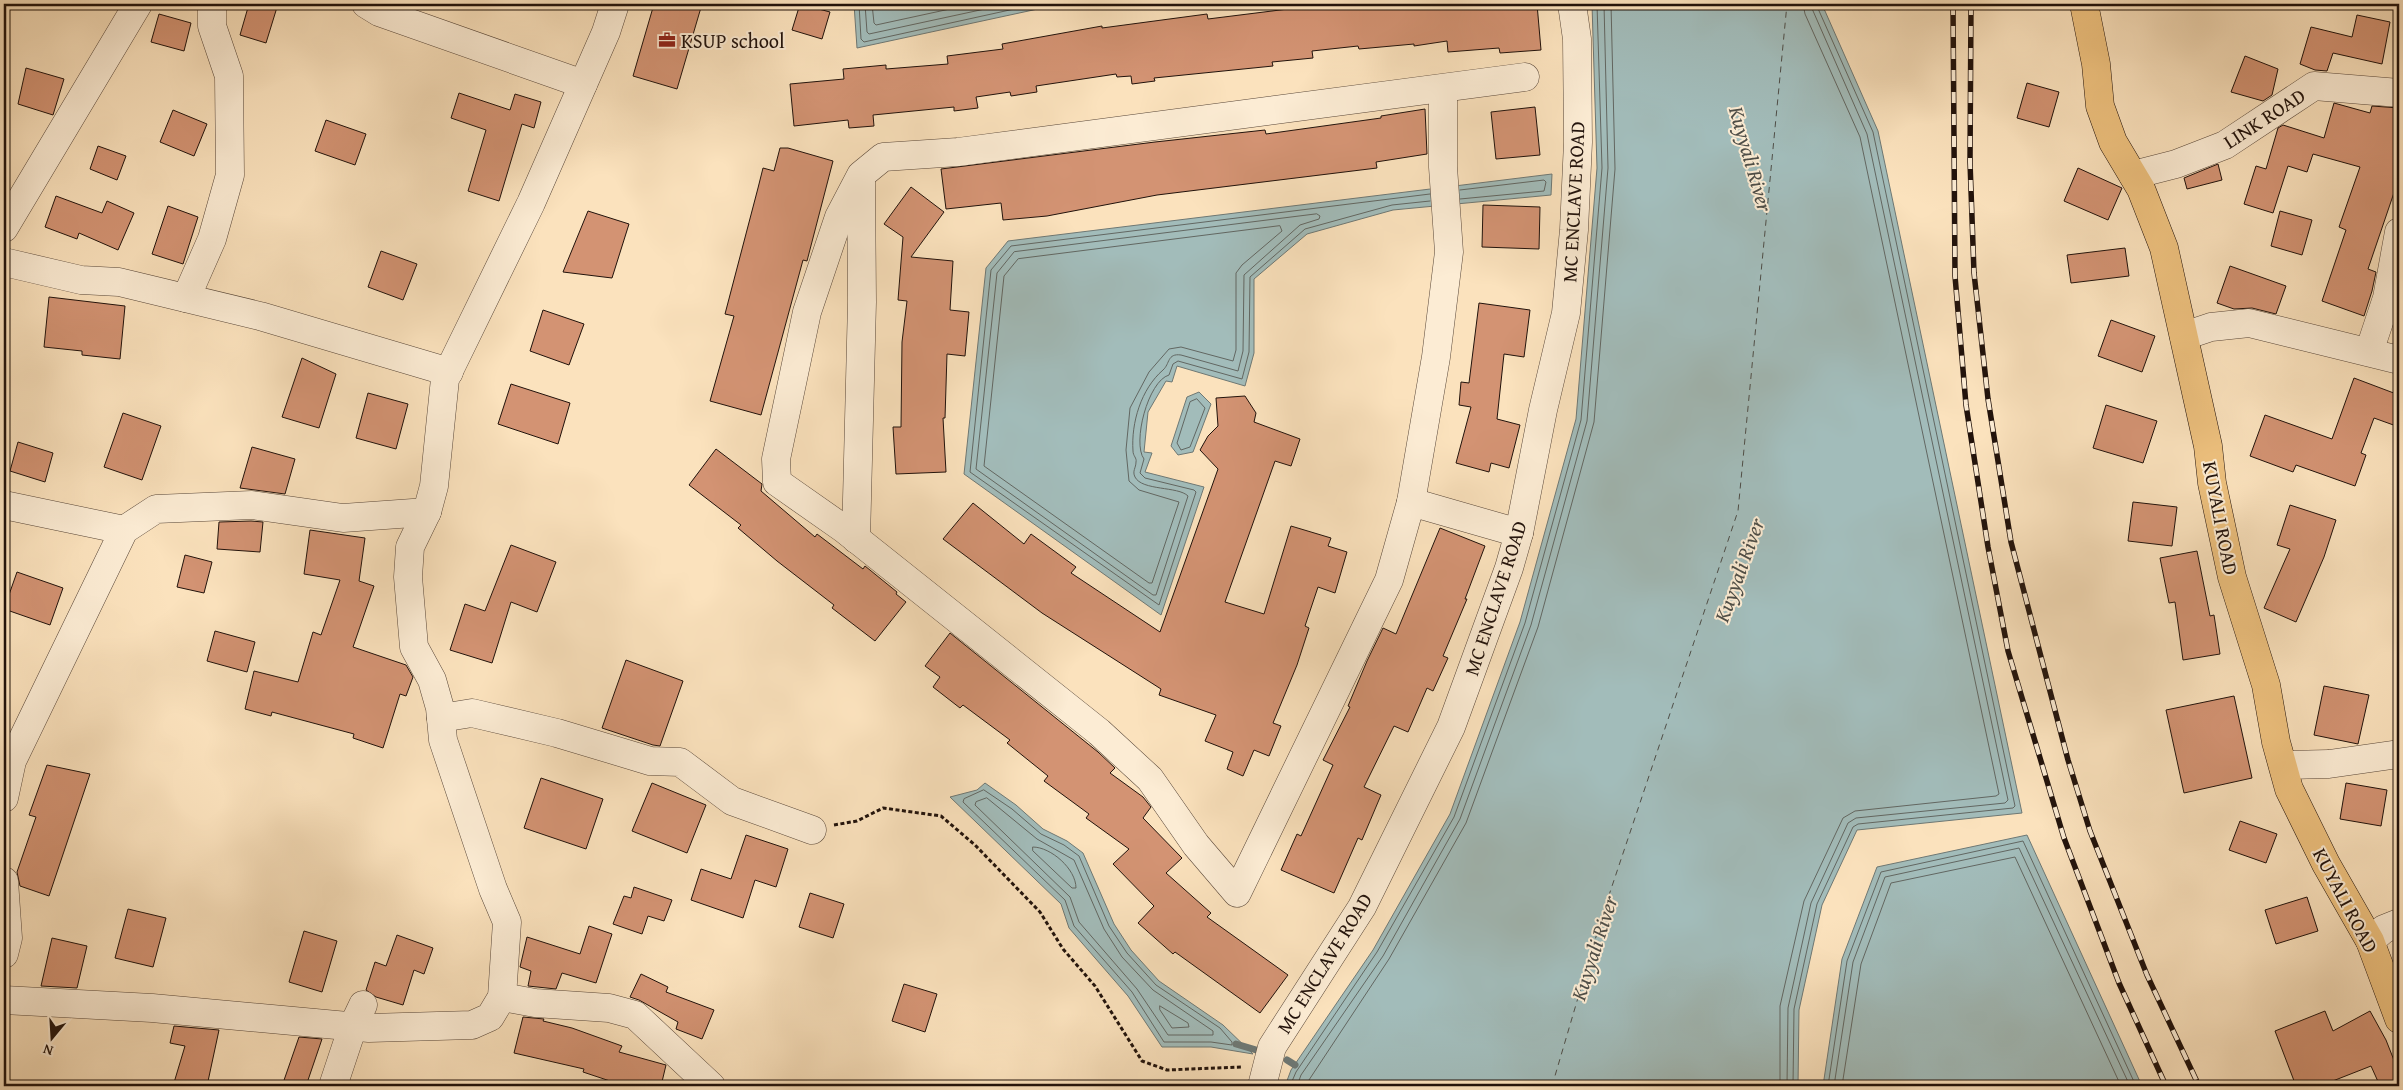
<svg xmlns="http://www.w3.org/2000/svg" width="2403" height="1090" font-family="'Gentium Book Plus',serif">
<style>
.water{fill:#a2bcba;stroke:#6e7874}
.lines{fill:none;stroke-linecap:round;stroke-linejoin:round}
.shore{stroke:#626762;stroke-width:1}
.stream{stroke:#6e7874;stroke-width:7}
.ferry{stroke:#4e4e48;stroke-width:1;stroke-dasharray:6 5;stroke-linecap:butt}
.building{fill:#d39373;stroke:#21120b}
.minor-casing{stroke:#584638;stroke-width:29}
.major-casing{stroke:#21120b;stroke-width:29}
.path{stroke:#21120b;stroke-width:3;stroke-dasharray:4 2.5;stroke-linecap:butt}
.minor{stroke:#fcecd4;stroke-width:28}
.major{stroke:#eec17e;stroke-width:28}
.rail-casing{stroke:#21120b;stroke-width:5.5}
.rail{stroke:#fcecd4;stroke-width:4;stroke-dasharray:11;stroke-linecap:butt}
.labels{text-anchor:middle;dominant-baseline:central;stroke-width:4;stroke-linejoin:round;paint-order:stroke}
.poi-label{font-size:20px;fill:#21120b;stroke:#fcecd4;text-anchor:start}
.street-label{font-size:20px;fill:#21120b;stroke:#fcecd4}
.water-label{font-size:21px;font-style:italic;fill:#4e4e48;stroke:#fcecd4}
</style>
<rect width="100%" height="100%" fill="#fbe2bd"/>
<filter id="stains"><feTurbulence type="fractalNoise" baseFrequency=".004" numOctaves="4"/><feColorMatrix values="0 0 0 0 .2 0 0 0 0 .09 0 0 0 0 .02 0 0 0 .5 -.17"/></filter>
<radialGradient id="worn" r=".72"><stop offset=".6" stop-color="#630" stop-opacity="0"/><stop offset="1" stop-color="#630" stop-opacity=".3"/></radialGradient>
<!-- water -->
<g class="water">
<polygon points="854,4 1061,4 857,48"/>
<polygon points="1592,4 1820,4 1825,11 1878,131 2022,813 1857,830 1822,905 1799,1010 1798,1086 1285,1086 1291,1070 1373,950 1450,814 1520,622 1576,419 1597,168"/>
<polygon points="1552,174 1551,195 1393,210 1307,234 1254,279 1254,353 1245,386 1177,366 1172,382 1166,381 1148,412 1144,452 1152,453 1145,472 1204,487 1161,615 964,474 986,268 1008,241"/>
<polygon points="1199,392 1211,404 1193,452 1178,455 1171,446 1187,397"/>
<polygon points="985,783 1016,805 1043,829 1067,841 1083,853 1114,924 1131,950 1159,981 1223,1025 1253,1054 1211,1047 1162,1047 1128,996 1069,928 1061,904 950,797 977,790"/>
<polygon points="2027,835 2142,1086 1823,1086 1842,959 1877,867"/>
</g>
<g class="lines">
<!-- shore -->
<g class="shore">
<polyline points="859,4 861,39 864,42 1037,4"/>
<polyline points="865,4 867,32 869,34 1008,4"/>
<polyline points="872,4 874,23 876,25 973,4"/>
<polyline points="1460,190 1544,180 1546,182 1544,191 1460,199"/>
<path d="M 1430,194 L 1011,246 L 991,270 L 970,472 L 1159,605 L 1196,492 L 1194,490 L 1145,478 L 1140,473 L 1144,459 C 1132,443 1148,381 1169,375 L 1173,364 L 1178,361 L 1242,379 L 1249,352 L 1250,277 L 1305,229 L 1392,205 L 1430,201"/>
<path d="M 1317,214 L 1320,216 L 1319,219 L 1300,225 L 1244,275 L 1243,351 L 1238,371 L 1181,355 C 1167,353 1170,364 1163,370 C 1141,389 1131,423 1133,451 C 1133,456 1137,458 1136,462 C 1136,468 1132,471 1135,477 C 1142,491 1178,486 1188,496 L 1156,595 L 1153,595 L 976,469 L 997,273 L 1014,252 Z"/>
<polygon points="1280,226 1282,231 1242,265 1236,273 1236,350 1233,361 1181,347 1169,349 1149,372 1130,408 1126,450 1129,481 1139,490 1179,502 1152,583 1149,583 984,466 1004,276 1018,259"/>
<polygon points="1197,399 1205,408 1190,447 1181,450 1177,443 1190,402"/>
<polygon points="984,790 1012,809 1041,834 1064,845 1079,856 1109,926 1127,953 1156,985 1220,1028 1232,1042 1232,1045 1211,1042 1164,1042 1132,992 1074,926 1065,900 963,802 964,799"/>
<polygon points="987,798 1037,839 1074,860 1104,929 1122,957 1153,990 1213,1031 1213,1035 1168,1035 1137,989 1079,922 1070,897 975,805 976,802"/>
<path d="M 1033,847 C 1051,847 1076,869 1076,888 L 1072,888 L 1033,851 Z"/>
<polygon points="1160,1006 1188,1023 1189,1027 1172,1028 1160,1010"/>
<polyline points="1290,1086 1296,1072 1377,952 1454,817 1525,623 1581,420 1602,168 1597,4"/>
<polyline points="1297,1086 1301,1075 1383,956 1460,819 1531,625 1587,421 1608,168 1604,4"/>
<polyline points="1305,1086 1389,959 1466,823 1538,627 1594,422 1615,169 1611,4"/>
<polyline points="1780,1086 1780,1006 1804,901 1843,818 1855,811 1996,796 1999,794 1860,137 1805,14 1803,4"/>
<polyline points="1787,1086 1788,1008 1811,903 1848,823 1856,818 2005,803 2008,800 1867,134 1810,4"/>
<polyline points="1793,1086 1794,1009 1817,904 1853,827 1858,824 2013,808 2015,806 1873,132 1816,4"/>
<polyline points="1828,1086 1847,961 1881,872 2023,841 2136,1086"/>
<polyline points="1834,1086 1853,962 1885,877 2019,848 2130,1086"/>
<polyline points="1842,1086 1861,964 1891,883 2015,857 2121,1086"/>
</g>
<!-- stream -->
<g class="stream">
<polyline points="1236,1044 1263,1052"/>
<polyline points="1287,1060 1295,1065"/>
</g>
<!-- ferry -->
<polyline class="ferry" points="1552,1086 1603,913 1738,511 1787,4"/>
</g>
<!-- building -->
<g class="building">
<polygon points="249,4 278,4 266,43 240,35"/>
<polygon points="654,4 702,4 677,89 633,76"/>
<polygon points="800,4 830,12 822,39 792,30"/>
<polygon points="1328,4 1537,4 1541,50 1500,53 1499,48 1448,52 1447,41 1414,46 1414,44 1359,49 1358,46 1312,51 1313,58 1272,62 1273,66 1154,78 1155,81 1132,84 1131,76 1117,77 1116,74 1036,86 1037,92 1011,96 1010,92 976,97 978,108 954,111 954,107 873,115 874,126 849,128 848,120 794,126 790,84 844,79 843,69 886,65 886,69 948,64 947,56 1003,49 1002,44 1102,26 1102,28 1207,14 1208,19"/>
<polygon points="159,14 191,23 184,51 151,42"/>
<polygon points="2357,15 2390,22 2382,64 2333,53 2327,71 2315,70 2300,64 2311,27 2352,37"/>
<polygon points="2245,56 2278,69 2272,95 2263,101 2231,92"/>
<polygon points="26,68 64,79 53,115 18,104"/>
<polygon points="2027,83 2059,92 2049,127 2017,118"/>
<polygon points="459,93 510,110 515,94 541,102 534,128 522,124 499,201 468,191 486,130 451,118"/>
<polygon points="2334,103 2370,113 2372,106 2399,108 2399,178 2368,269 2376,272 2372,291 2364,316 2322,301 2346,230 2339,227 2360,167 2313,154 2307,172 2288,166 2273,213 2244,204 2256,166 2266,169 2278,128 2283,125 2324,138"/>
<polygon points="1535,107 1540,155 1496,159 1491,112"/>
<polygon points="1425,109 1427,154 1376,162 1377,168 1157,195 1047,216 1003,220 1001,203 946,209 941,169 1155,142 1265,130 1266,134 1381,118 1381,116"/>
<polygon points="173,110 207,124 194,156 160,142"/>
<polygon points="326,120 366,134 355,165 315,151"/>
<polygon points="98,146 126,156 117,180 90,169"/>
<polygon points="780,148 788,148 833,161 807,261 803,260 761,415 710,401 734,316 725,314 758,188 763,168 774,171"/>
<polygon points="2218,164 2222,180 2187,189 2184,178"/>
<polygon points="2078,168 2122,188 2108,220 2064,201"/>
<polygon points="911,187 944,212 911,257 953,261 950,310 969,312 965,356 947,354 945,418 943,418 946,472 896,474 893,427 901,427 902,342 907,301 898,300 903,237 884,224"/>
<polygon points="56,196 102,213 107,201 134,213 118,250 79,233 77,239 45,227"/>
<polygon points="1483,205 1540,207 1539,249 1482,247"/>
<polygon points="168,206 198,217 183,264 152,254"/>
<polygon points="588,211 629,224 612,278 563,272"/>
<polygon points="2280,211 2312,220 2302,255 2271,246"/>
<polygon points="2125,248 2129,276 2071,283 2067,255"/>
<polygon points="381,251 417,264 403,300 368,287"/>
<polygon points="2230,266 2286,286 2276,314 2252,308 2234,309 2217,303"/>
<polygon points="49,297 125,306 120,359 82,355 82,351 44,347"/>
<polygon points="1479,303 1530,310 1524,357 1504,354 1497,419 1520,425 1509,468 1491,463 1489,472 1456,463 1471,407 1459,405 1461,382 1469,383"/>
<polygon points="543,310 584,324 569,365 530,351"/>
<polygon points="2111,320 2155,336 2142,372 2098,356"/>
<polygon points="302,358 336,374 319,428 282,417"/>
<polygon points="2354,378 2399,395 2399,427 2374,418 2361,453 2366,455 2355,486 2296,465 2293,472 2250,456 2265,415 2332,439"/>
<polygon points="511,384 570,403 558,444 498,424"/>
<polygon points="368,393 408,404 396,449 356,438"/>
<polygon points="1245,396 1256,413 1254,422 1300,439 1291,466 1275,461 1225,602 1264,614 1291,526 1331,538 1328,546 1347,552 1335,593 1318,587 1305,626 1309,628 1297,665 1273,723 1281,726 1269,756 1254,750 1243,776 1227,769 1233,752 1205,741 1216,715 1159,695 1161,689 1042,613 943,539 973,503 1024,544 1031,534 1076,567 1071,573 1160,632 1218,469 1200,450 1208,436 1218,426 1216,398"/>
<polygon points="2106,405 2157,421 2143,463 2093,448"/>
<polygon points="123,413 161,426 142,480 104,467"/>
<polygon points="18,442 53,453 45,482 10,471"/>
<polygon points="252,447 295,459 285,494 240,488"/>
<polygon points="716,449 762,484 761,491 815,537 817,534 863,569 865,566 897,592 896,594 906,602 875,641 832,608 834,605 777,561 738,528 741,525 689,485"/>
<polygon points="2133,502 2177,507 2172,546 2128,541"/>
<polygon points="2290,505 2336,520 2324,557 2296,622 2264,608 2290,549 2277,545"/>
<polygon points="251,521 263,522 260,552 217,549 219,522"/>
<polygon points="1440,528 1485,546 1465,599 1467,599 1443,656 1448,658 1433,691 1427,688 1408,732 1394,726 1364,787 1381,795 1362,840 1358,838 1334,893 1281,870 1297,834 1301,836 1333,765 1323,760 1350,707 1348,706 1367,661 1383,628 1396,634"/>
<polygon points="310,530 365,538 359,581 374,586 353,647 406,665 413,677 406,696 400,694 383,748 353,738 354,734 272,712 271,716 245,709 254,671 298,682 313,632 321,635 340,580 304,574"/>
<polygon points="511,545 556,562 537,612 511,602 492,663 450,650 465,604 485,611"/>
<polygon points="2197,551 2210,616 2214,615 2220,654 2183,660 2175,602 2169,603 2160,558"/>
<polygon points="185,555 212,562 204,593 177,587"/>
<polygon points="17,572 63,588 50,625 4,609"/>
<polygon points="215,631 255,642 247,672 207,661"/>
<polygon points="950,633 1098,752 1115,768 1110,773 1143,797 1151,807 1143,818 1182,858 1166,873 1211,913 1207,917 1288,975 1260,1013 1175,952 1173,954 1138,923 1154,906 1113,864 1129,849 1086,818 1089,814 1044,781 1048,776 1007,743 1010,740 963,705 960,708 933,687 940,677 925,666"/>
<polygon points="626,660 683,681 660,746 653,745 602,728"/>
<polygon points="2324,686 2369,695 2358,744 2314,735"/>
<polygon points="2234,696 2252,778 2184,793 2166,710"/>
<polygon points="47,765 90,774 49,896 20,886 17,872 36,817 29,815"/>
<polygon points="541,778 603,799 586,849 524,828"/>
<polygon points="652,783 706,805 687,853 632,831"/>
<polygon points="2346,783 2387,790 2381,826 2340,819"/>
<polygon points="2240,821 2277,834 2266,863 2229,850"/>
<polygon points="746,835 788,849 776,887 755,880 743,918 691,900 701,869 731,879"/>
<polygon points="634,887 672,900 664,921 648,916 642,934 613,924 624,896 631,898"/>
<polygon points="810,893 844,904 833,938 799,927"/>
<polygon points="2307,897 2318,931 2276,944 2265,910"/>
<polygon points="128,909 166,918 153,967 115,958"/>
<polygon points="589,926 612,934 596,983 562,973 556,989 528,986 531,971 520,967 527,937 580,954"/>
<polygon points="304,931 337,941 322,992 289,982"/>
<polygon points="397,935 433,948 424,974 414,970 403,1005 376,997 366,990 375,962 386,966"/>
<polygon points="52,938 87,946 77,988 41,986"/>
<polygon points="641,974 668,987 666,992 714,1010 702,1039 676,1029 678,1022 639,1000 630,997"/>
<polygon points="904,984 937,994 925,1032 892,1021"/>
<polygon points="2325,1011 2333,1031 2370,1011 2386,1040 2399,1073 2399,1080 2380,1086 2371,1066 2320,1086 2296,1086 2275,1031"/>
<polygon points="523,1017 544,1019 543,1021 572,1028 622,1046 619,1052 666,1065 661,1086 625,1086 583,1072 584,1069 514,1053"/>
<polygon points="174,1026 219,1030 207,1086 173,1086 185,1046 170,1043"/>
<polygon points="299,1037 322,1039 306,1086 282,1086"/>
</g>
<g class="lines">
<!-- minor casing -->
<g class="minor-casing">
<g id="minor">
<polyline points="366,4 379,12 583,84"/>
<polyline points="2133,175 2176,164 2225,145 2314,86 2399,93"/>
<polyline points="4,228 138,4"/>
<polyline points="4,262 81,280 119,282 260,316 449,372"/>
<polyline points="186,298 212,239 230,175 229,76 212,26 212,4"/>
<polyline points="2184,336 2211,327 2249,323 2399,360"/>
<polyline points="2369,352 2387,298 2399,232"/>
<polyline points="1411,502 1436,357 1449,252 1443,167 1443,89"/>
<polyline points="4,505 124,530"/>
<polyline points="1519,533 1411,502 1389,580 1237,893 1196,845 1150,779 1099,732 844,529 777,482 776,459 807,312 839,217 861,175 883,157 958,152 1525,77"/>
<polyline points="856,539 862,302 861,178"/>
<polyline points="441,718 472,713 557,733 650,761 680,762 732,801 812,830"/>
<polyline points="2283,765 2329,764 2399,754"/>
<polyline points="4,798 12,761 124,530 156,509 252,505 343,518 427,512 434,486 445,379 531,203 606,32 615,4"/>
<polyline points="4,881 8,938 4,954"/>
<polyline points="2370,941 2384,929 2399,923"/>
<polyline points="502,997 535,1003 609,1008 635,1015 711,1086"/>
<polyline points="4,1000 152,1008 369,1028 472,1025 490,1017 502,997 507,922 493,889 443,740 440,708 432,680 414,647 408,577 410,547 427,512"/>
<polyline points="333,1086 353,1026 363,1005"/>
<polyline points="1262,1086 1272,1047 1362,907 1451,727 1509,568 1519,533 1543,410 1566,313 1574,230 1578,142 1577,39 1572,4"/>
</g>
</g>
<!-- major casing -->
<g class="major-casing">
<polyline id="major" points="2084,4 2096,64 2100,106 2113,142 2141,189 2164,248 2208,446 2212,483 2232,577 2266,685 2276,742 2289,789 2326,864 2370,941 2399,1019"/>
</g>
<!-- path -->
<polyline class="path" points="834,825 857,821 883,808 941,816 975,845 1040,912 1063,949 1095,986 1142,1061 1167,1070 1241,1067"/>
<!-- minor -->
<use href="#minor" class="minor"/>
<!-- major -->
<use href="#major" class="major"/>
<!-- rail casing -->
<g class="rail-casing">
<g id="rail">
<polyline points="1953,4 1955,276 1966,405 1988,547 2008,651 2064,838 2119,983 2166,1086"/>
<polyline points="1971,4 1970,162 1974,273 1988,399 2011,542 2068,760 2090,831 2147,975 2199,1086"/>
</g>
</g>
<!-- rail -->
<use href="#rail" class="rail"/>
</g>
<!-- icons -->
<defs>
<g id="office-bare" transform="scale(1.35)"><path d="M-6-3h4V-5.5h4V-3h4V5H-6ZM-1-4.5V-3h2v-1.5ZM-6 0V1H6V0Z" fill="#8f2418" stroke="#fcecd4" stroke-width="2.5" paint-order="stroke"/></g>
</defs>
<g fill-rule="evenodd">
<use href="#office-bare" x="667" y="40"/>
</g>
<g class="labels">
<!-- poi labels -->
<g class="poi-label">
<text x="681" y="40">KSUP school</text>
</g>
<!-- street labels -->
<g class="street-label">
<text transform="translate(2264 118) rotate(-33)">LINK ROAD</text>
<text transform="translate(1573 202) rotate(-87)">MC ENCLAVE ROAD</text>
<text transform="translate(2221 518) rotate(79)">KUYALI ROAD</text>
<text transform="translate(1495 598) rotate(-72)">MC ENCLAVE ROAD</text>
<text transform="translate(2346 900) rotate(62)">KUYALI ROAD</text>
<text transform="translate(1324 963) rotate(-58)">MC ENCLAVE ROAD</text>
</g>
<!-- water labels -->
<g class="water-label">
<text transform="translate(1751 159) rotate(74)">Kuyyali River</text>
<text transform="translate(1739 570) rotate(-70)">Kuyyali River</text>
<text transform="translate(1594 948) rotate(-72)">Kuyyali River</text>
</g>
</g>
<!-- margin -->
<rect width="2403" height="1090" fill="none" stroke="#fbe2bd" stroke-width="20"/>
<rect x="5" y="5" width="2393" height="1080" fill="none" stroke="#21120b" stroke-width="2.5"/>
<rect x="10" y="10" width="2383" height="1070" fill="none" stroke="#21120b"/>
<!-- north arrow -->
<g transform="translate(52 1038) rotate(198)" stroke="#fcecd4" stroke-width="4" paint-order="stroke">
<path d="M0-4L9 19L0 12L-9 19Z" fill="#21120b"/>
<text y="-8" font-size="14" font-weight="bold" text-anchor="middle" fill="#21120b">N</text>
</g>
<rect width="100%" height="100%" filter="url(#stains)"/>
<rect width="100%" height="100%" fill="url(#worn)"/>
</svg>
